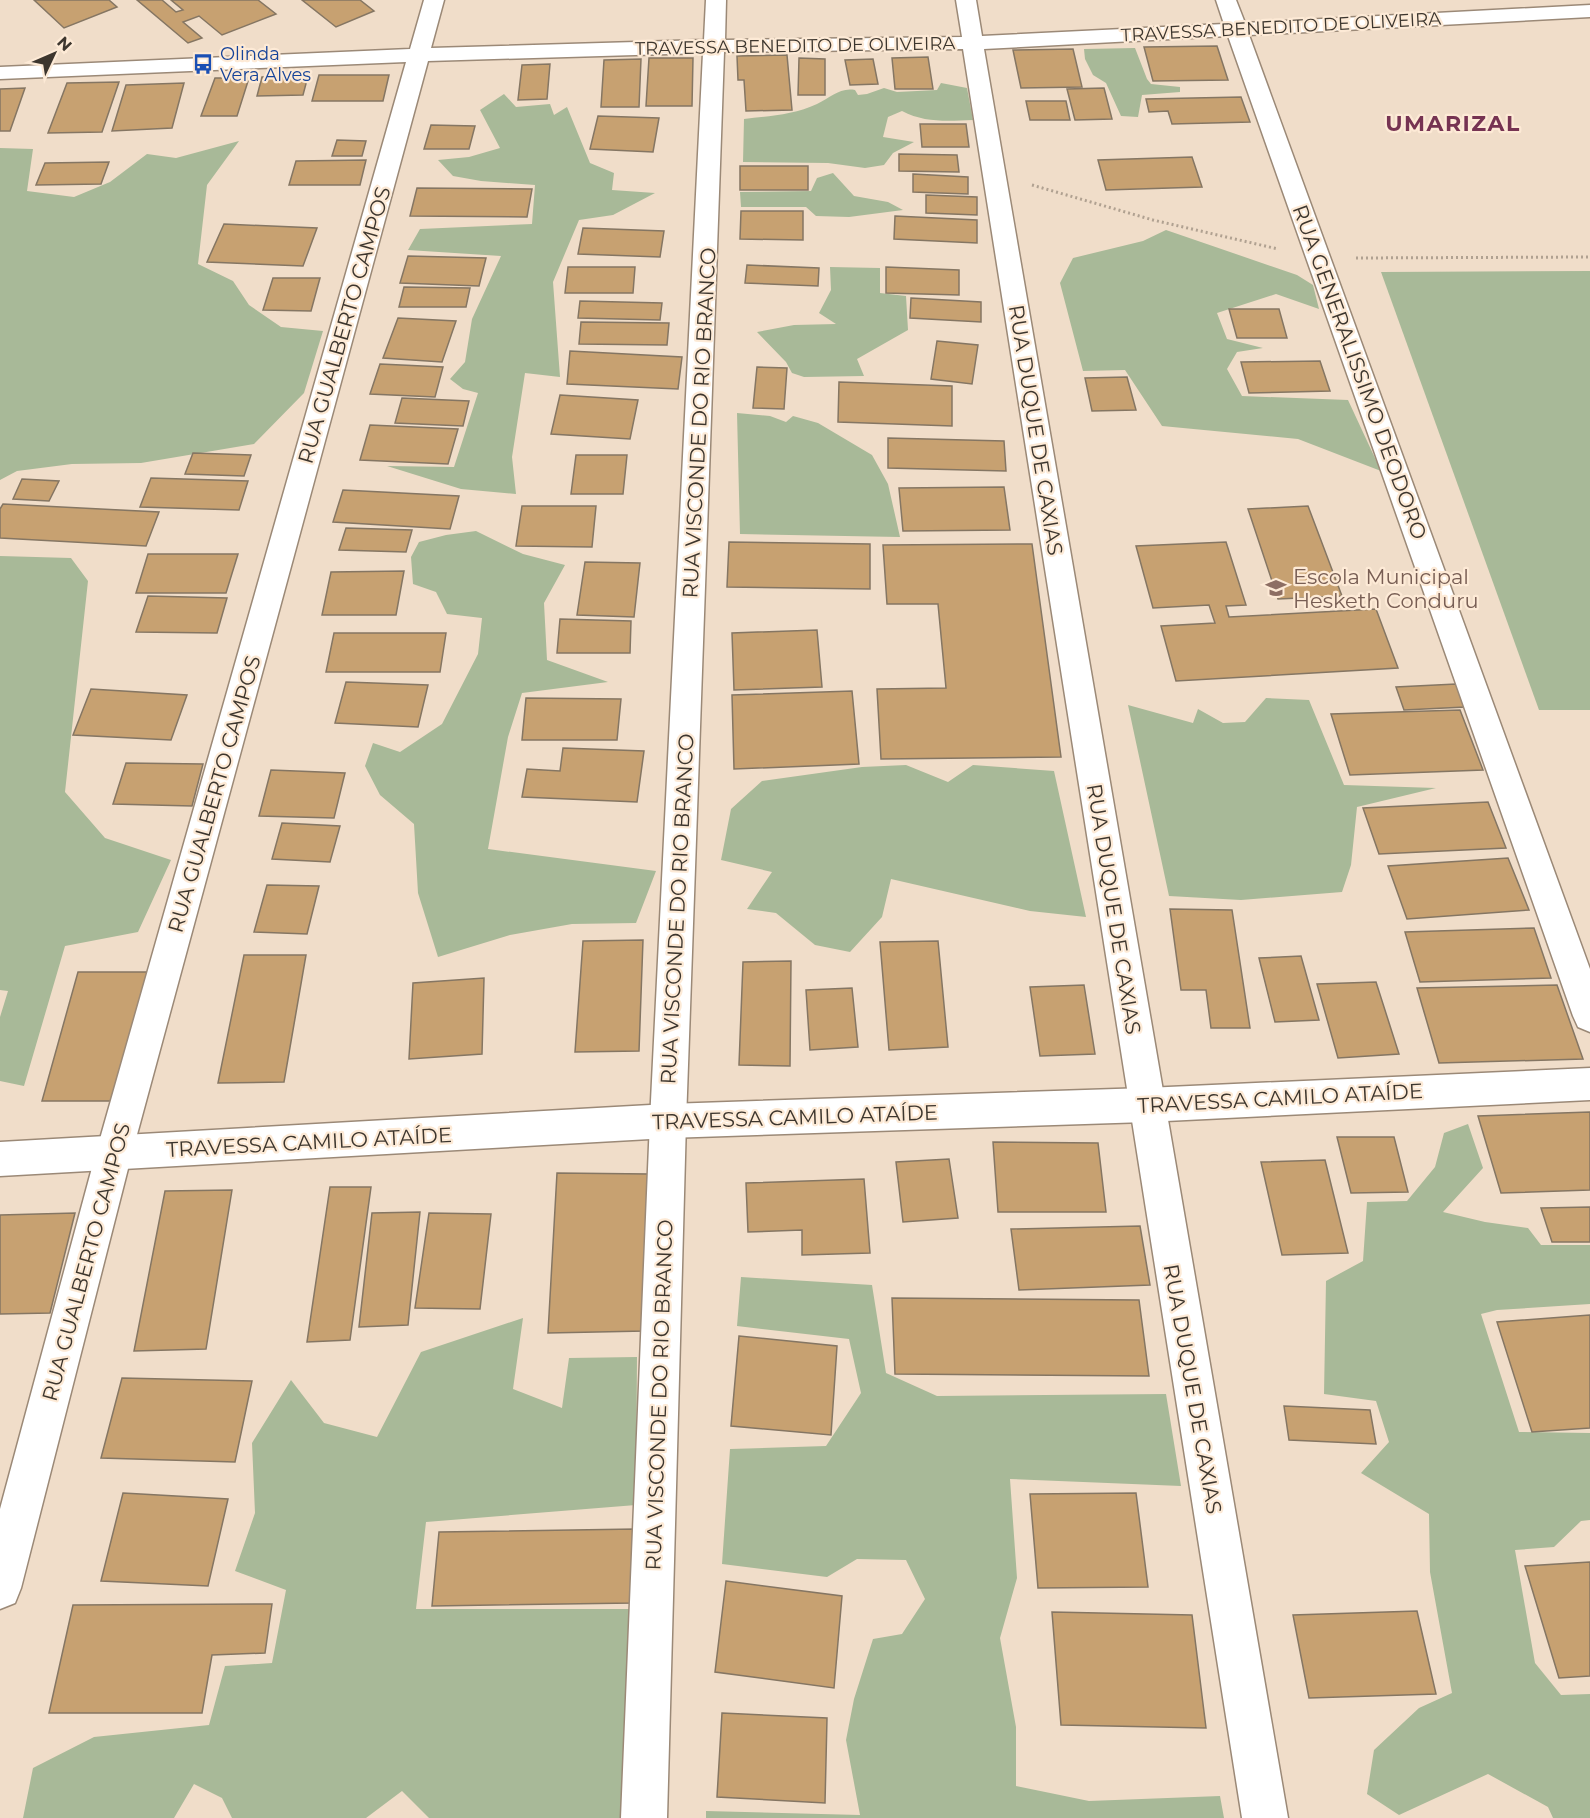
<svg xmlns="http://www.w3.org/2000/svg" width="1590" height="1818" font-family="Montserrat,sans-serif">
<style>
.green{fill:#a8b998}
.building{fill:#c7a171;stroke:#857663;stroke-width:1.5}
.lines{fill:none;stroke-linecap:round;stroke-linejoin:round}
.street-casing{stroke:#9b8977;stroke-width:3}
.secondary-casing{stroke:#9b8977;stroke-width:3}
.path{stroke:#b0a191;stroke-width:3;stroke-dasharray:2 3;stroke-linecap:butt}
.street{fill:#fff;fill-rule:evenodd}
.secondary{fill:#fff;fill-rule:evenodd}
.labels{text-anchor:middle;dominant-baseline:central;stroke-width:4.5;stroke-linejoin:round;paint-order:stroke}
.far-street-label{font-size:18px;fill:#3d362e;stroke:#fdead6}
.far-transit-label{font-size:18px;fill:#164399;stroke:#fdead6;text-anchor:start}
.street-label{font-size:21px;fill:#3d362e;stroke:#fdead6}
.education-label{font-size:21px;fill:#785e54;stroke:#fdead6;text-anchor:start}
.far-district-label{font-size:22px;font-weight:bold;letter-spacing:1.5px;fill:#763352;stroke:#fdead6}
</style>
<rect width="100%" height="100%" fill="#f0ddc9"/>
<!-- green -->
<g class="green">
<polygon points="1135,48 1147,79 1151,84 1180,87 1180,92 1142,95 1138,117 1121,116 1106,83 1093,75 1085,59 1084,49"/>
<path d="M 941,83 L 967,88 L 973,120 C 947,121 925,123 902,111 L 888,117 L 883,137 L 914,142 L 893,153 L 884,165 L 865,168 L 828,163 L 743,162 L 744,119 C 768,116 794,115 817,104 C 830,98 840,87 855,90 L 858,95 L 867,94 L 884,88 L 897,92 L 937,90 Z"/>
<polygon points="504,94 516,107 550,104 554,115 567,107 590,163 614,173 612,190 655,193 613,215 579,220 553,282 560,377 525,373 512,457 516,494 461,489 387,466 454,467 478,393 463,389 450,379 465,362 472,319 501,256 408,250 420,229 532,224 535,185 481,181 453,176 438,160 469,157 500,148 480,110"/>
<polygon points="239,141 207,185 198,264 233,281 249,305 281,327 323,331 304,393 254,444 141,463 72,464 17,471 0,480 0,148 33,149 27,191 74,197 110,182 147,154 176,158"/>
<polygon points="833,173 854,196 888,202 903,210 849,217 816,216 806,207 741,207 740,192 811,191 817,178"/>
<polygon points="1166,230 1297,275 1313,285 1319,309 1276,294 1217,313 1227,339 1263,348 1237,352 1227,369 1242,396 1348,400 1381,471 1298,439 1162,426 1125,370 1083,371 1060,283 1073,258 1143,241"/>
<polygon points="830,267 880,268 880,293 906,296 908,330 857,359 864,376 804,377 792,373 786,362 757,332 794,325 836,324 819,313 831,290"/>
<polygon points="1590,271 1590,710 1539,710 1381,272"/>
<polygon points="737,413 770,416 786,422 793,416 818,423 872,455 888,484 900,537 740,534"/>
<polygon points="476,531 523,554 565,565 544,603 547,660 608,682 522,693 508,737 488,849 656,871 636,923 572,924 510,935 438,957 418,893 414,824 380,795 365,766 373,743 400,752 442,724 478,654 482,618 447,614 436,592 413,584 411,557 419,542 446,535"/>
<polygon points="0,556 71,558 88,581 65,792 105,838 171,860 138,932 65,946 24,1086 0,1081 0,1017 8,991 0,990"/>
<polygon points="1266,698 1309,700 1344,785 1436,788 1357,807 1351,865 1342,892 1241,900 1169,896 1128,705 1193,723 1198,709 1223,723 1245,722"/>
<polygon points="906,765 948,782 973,765 1054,771 1086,917 1030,911 891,879 882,917 850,952 815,945 776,913 747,909 772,872 721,860 731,809 762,781 862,767"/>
<polygon points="1468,1124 1483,1168 1443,1212 1485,1222 1528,1228 1541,1245 1590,1245 1590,1304 1497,1310 1481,1314 1519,1432 1590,1433 1590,1520 1581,1521 1554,1547 1515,1550 1535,1663 1561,1695 1590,1694 1590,1818 1553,1818 1548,1807 1488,1774 1399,1815 1367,1794 1374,1750 1419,1708 1452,1693 1430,1572 1429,1514 1361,1473 1389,1442 1376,1401 1324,1394 1326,1281 1363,1261 1367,1202 1407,1201 1435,1167 1444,1133"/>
<polygon points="741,1277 872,1285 886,1373 937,1396 1166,1394 1181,1486 1010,1479 1017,1578 1000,1638 1016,1727 1016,1786 1089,1801 1220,1796 1224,1818 706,1818 706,1811 860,1815 846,1740 854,1699 873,1639 902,1634 925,1599 906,1560 857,1559 827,1577 722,1564 730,1449 826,1446 861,1393 849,1339 737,1326"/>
<polygon points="523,1318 513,1389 562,1408 569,1358 637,1357 636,1505 426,1522 416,1609 634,1609 628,1818 429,1818 402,1791 366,1818 232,1818 222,1798 194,1784 174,1818 23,1818 33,1768 94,1737 209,1725 225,1666 272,1663 286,1590 235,1571 255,1513 252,1443 291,1380 324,1423 377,1437 421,1352"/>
</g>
<!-- building -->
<g class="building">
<polygon points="34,0 109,0 117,7 64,28"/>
<polygon points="137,0 162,0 176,12 183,10 171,0 258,0 276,14 222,35 199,16 183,22 202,38 188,43"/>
<polygon points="302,0 360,0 374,11 336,27"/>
<polygon points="1217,46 1228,80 1153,81 1144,47"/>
<polygon points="1073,49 1082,87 1021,88 1013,50"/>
<polygon points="787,55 792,110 746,111 744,80 738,80 737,56"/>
<polygon points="928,57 933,89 895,89 892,58"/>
<polygon points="649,58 693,58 692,106 646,106"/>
<polygon points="799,58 825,59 825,95 798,95"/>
<polygon points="641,59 639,107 601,107 604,60"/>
<polygon points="873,59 878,84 850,85 845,60"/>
<polygon points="550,64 547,99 518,100 522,65"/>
<polygon points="319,75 389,75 383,101 312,101"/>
<polygon points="308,76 303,95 257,96 262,77"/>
<polygon points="215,78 249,78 237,116 201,116"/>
<polygon points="119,82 102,132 48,133 67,83"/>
<polygon points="184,83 172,128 112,131 126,85"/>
<polygon points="25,88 10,131 0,131 0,89"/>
<polygon points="1104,88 1112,119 1075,120 1067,89"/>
<polygon points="1241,97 1250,122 1172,124 1168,111 1149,112 1146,99"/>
<polygon points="1026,101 1066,101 1070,120 1030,120"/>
<polygon points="598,116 659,118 653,152 590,149"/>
<polygon points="920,124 966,124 969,147 922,147"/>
<polygon points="431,125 475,126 469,149 424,149"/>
<polygon points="337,140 366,141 362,156 332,156"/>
<polygon points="899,154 957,155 959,172 899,171"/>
<polygon points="1192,157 1202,187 1106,190 1098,160"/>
<polygon points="366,160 360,185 289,185 296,161"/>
<polygon points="109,162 101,184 36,185 45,163"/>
<rect x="740" y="166" width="68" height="24"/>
<polygon points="913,174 968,177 968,194 913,192"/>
<polygon points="417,188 532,189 527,217 410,216"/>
<polygon points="926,195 977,197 977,215 926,213"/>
<polygon points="741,211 803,211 803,240 740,239"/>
<polygon points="895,216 977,220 977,243 894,239"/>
<polygon points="224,224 317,228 303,266 207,262"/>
<polygon points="583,228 664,231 660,257 578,254"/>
<polygon points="408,256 486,258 479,286 400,283"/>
<polygon points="747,265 819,268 818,286 745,283"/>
<polygon points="568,267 635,267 633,293 565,293"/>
<polygon points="886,267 959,270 959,295 886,293"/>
<polygon points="273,278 320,278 311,311 263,310"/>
<polygon points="404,287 470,288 466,307 399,307"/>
<polygon points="911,298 981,302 981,322 910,318"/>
<polygon points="580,301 662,303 660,320 578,318"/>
<polygon points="1229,309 1279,309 1287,338 1237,338"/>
<polygon points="398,318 456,321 442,362 383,358"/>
<polygon points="581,322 669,323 667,345 579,344"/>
<polygon points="937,341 978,345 972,384 931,379"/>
<polygon points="570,351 682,357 678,389 567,384"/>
<polygon points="1320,361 1330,391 1249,393 1241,362"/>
<polygon points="380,364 443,367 435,397 370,394"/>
<polygon points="757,367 787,368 784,409 753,408"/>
<polygon points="1127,377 1136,410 1092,411 1085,378"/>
<polygon points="839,382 952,386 952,426 838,422"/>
<polygon points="560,395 638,400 630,439 551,434"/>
<polygon points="402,398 469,401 463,426 395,423"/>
<polygon points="370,425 458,429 448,464 360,460"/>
<polygon points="888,438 1004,441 1006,471 888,468"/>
<polygon points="193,453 251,455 244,476 185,474"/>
<polygon points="576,455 627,455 623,494 571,494"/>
<polygon points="151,478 248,481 239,510 140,507"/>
<polygon points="22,479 59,481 49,501 13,499"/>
<polygon points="1004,487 1010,530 903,531 899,488"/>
<polygon points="343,490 459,496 450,529 333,522"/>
<polygon points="3,504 159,512 146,546 0,538 0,509"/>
<polygon points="522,506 596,506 592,547 516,546"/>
<polygon points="1308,506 1342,596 1278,599 1248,509"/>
<polygon points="346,528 412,530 406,552 339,550"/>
<polygon points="729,542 870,544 870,589 727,587"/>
<polygon points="1226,542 1246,605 1226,606 1229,617 1376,609 1398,668 1176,681 1161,626 1215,623 1209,605 1153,608 1136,546"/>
<polygon points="1032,544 1061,757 881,759 877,689 946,688 938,604 887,604 883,545"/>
<polygon points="148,554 238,554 226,593 136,593"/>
<polygon points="585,562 640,563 634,617 577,615"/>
<polygon points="404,571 396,615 322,615 331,572"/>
<polygon points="148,596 227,598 217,633 136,632"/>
<polygon points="560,619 631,621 630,653 557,653"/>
<polygon points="817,630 822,687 734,690 732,633"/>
<polygon points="334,633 446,633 440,672 326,672"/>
<polygon points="346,682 428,685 418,727 335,723"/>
<polygon points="1456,684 1465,707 1404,710 1396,687"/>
<polygon points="91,689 187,695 171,740 73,735"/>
<polygon points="852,691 859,764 734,769 732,695"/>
<polygon points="526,698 621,699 617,740 522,740"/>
<polygon points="1460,710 1483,770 1350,775 1331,714"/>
<polygon points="563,748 644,751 637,802 522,797 527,769 560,771"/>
<polygon points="126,763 203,764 192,806 113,804"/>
<polygon points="271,770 345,773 334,818 259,816"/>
<polygon points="1488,802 1506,848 1379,854 1363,808"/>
<polygon points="282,823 340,826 330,862 272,859"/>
<polygon points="1508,858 1529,910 1407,919 1388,866"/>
<polygon points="267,885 319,886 307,934 254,932"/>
<polygon points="1170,909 1232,910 1250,1028 1211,1028 1206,990 1181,990"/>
<polygon points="1534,928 1551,978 1420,982 1405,932"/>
<polygon points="643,940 639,1051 575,1052 583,941"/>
<polygon points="938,941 948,1047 889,1050 880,942"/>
<polygon points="244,955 306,955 284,1082 218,1083"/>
<polygon points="1301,956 1319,1020 1275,1022 1259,958"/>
<polygon points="791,961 790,1066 739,1065 743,962"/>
<polygon points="78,972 152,972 119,1101 42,1101"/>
<polygon points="484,978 482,1054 409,1059 413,983"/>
<polygon points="1376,982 1399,1054 1338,1058 1317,984"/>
<polygon points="1084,985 1095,1054 1040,1056 1030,987"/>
<polygon points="1557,985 1583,1059 1439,1063 1417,988"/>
<polygon points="852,988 858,1047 810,1050 806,990"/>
<polygon points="1590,1112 1590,1190 1501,1193 1478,1116"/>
<polygon points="1337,1137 1394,1137 1408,1192 1351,1193"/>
<polygon points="993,1142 1098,1143 1106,1212 998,1212"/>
<polygon points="949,1159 958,1218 903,1222 896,1162"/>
<polygon points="1325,1160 1348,1253 1282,1255 1261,1162"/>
<polygon points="557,1173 649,1174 645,1331 548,1333"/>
<polygon points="864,1179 870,1253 802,1255 802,1230 748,1232 746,1183"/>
<polygon points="330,1187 371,1187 350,1340 307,1342"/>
<polygon points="232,1190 206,1349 134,1351 165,1191"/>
<polygon points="1590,1207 1590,1242 1552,1242 1541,1208"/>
<polygon points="420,1212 408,1325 359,1327 372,1213"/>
<polygon points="75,1213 50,1313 0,1314 0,1215"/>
<polygon points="429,1213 491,1214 480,1309 415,1308"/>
<polygon points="1140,1226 1150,1285 1019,1290 1011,1229"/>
<polygon points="892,1298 1139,1300 1149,1376 895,1374"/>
<polygon points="1590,1315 1590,1428 1532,1432 1497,1322"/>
<polygon points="739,1336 837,1346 831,1435 731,1426"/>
<polygon points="122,1378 252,1381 235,1462 101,1458"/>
<polygon points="1284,1406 1370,1410 1376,1444 1289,1440"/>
<polygon points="123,1493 228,1499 208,1586 101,1581"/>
<polygon points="1136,1493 1148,1587 1038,1588 1030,1494"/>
<polygon points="636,1529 633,1603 432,1606 439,1532"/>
<polygon points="1590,1562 1590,1676 1559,1678 1525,1566"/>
<polygon points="726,1581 842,1596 834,1688 715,1672"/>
<polygon points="272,1604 265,1653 212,1655 202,1713 49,1713 73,1605"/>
<polygon points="1417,1611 1436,1694 1309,1698 1293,1615"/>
<polygon points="1052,1612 1192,1615 1206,1728 1061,1725"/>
<polygon points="722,1713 827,1718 825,1803 717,1797"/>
</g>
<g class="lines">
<!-- street casing -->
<g class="street-casing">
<polygon id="street" points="424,0 444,0 431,48 704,40 706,0 726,0 725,40 962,37 956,0 976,0 982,36 1224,24 1216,0 1236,0 1245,23 1590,5 1590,17 1249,35 1590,969 1590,1032 1578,1027 1573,1016 1228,36 984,49 1288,1818 1242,1818 963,49 724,52 686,1121 667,1818 621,1818 650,1121 703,53 428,61 132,1153 21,1588 15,1603 0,1609 0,1509 96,1153 406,62 0,79 0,67 410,49"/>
</g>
<!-- secondary casing -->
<g class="secondary-casing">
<polygon id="secondary" points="1590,1068 1590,1100 1146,1122 668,1138 0,1176 0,1142 668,1104 1146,1088"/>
</g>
<!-- path -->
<g class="path">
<polyline points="1032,185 1153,220 1278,249"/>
<polyline points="1356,258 1590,257"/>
</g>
<!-- street -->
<use href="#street" class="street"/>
<!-- secondary -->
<use href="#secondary" class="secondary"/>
</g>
<!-- icons -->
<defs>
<g id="bus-bare" transform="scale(1.62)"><path d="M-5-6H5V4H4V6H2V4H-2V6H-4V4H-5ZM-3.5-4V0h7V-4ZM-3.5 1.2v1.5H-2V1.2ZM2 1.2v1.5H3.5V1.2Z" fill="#1a4fb4" stroke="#fdead6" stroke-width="2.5" paint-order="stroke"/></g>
<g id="school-bare" transform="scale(1.62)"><path d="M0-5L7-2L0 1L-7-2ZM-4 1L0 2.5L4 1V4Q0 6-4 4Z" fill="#8d6e63" stroke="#fdead6" stroke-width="2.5" paint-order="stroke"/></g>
</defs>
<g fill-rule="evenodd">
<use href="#bus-bare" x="203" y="64"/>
<use href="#school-bare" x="1276" y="588"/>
</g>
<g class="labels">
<!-- far-street labels -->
<g class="far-street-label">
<text transform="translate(1281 27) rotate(-3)">TRAVESSA BENEDITO DE OLIVEIRA</text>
<text transform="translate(795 46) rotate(-1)">TRAVESSA BENEDITO DE OLIVEIRA</text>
</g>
<!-- far-transit labels -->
<g class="far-transit-label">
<text x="220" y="54">Olinda<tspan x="220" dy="21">Vera Alves</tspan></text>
</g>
<!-- street labels -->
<g class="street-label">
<text transform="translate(344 325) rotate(-74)">RUA GUALBERTO CAMPOS</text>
<text transform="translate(1360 372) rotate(70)">RUA GENERALISSIMO DEODORO</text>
<text transform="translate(699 423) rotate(-87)">RUA VISCONDE DO RIO BRANCO</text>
<text transform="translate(1036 430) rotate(81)">RUA DUQUE DE CAXIAS</text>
<text transform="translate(214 794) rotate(-74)">RUA GUALBERTO CAMPOS</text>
<text transform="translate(677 909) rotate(-87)">RUA VISCONDE DO RIO BRANCO</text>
<text transform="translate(1114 909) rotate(81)">RUA DUQUE DE CAXIAS</text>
<text transform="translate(1280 1098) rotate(-3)">TRAVESSA CAMILO ATAÍDE</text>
<text transform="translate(795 1117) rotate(-2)">TRAVESSA CAMILO ATAÍDE</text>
<text transform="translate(309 1142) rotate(-3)">TRAVESSA CAMILO ATAÍDE</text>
<text transform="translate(86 1262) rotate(-75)">RUA GUALBERTO CAMPOS</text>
<text transform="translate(1193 1389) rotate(80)">RUA DUQUE DE CAXIAS</text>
<text transform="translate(659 1395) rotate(-88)">RUA VISCONDE DO RIO BRANCO</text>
</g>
<!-- education labels -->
<g class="education-label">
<text x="1293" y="576">Escola Municipal<tspan x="1293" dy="24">Hesketh Conduru</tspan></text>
</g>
<!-- far-district labels -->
<g class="far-district-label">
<text x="1453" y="123">UMARIZAL</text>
</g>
</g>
<!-- north arrow -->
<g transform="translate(54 54) rotate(46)" stroke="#fdead6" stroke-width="4.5" paint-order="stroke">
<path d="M0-4.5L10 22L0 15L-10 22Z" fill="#3d362e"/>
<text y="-9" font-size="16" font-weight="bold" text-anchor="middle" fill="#3d362e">N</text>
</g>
</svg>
